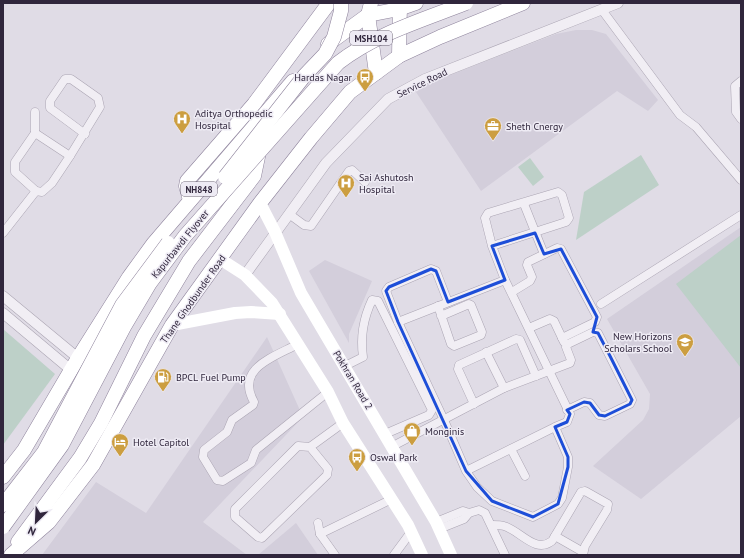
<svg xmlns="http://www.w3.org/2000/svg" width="744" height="558" font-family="'PT Sans',sans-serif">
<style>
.built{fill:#d3cedb}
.green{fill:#bdd0c8}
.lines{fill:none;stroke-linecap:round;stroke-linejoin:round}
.minor-casing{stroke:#aba5b3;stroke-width:9}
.tertiary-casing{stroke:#aba5b3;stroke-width:11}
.trunk-casing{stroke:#8e839c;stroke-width:15}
.minor{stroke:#f1eef4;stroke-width:8}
.tertiary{stroke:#f1eef4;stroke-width:10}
.secondary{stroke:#fff;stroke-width:12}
.trunk{stroke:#fff;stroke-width:14}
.trunk-bridge-casing{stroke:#8e839c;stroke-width:15;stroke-linecap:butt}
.trunk-bridge{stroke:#fff;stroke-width:14}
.marked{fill:none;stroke:#1d4ed8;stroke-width:3;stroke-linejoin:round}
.labels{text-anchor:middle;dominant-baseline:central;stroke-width:3;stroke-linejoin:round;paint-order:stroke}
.shield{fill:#eeebf4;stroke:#696173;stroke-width:1}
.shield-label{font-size:9px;font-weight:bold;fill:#30263c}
.poi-label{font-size:10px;fill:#30263c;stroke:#eeebf4;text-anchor:start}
.street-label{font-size:10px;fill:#30263c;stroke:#eeebf4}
</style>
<rect width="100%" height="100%" fill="#e0dce6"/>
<!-- built -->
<g class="built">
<polygon points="576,30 592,30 606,34 658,100 648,111 617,91 481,191 414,89 556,34"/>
<polygon points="741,227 741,416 641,499 593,466 643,420 649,409 650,394 607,319"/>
<polygon points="325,260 372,281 349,334 349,343 309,271"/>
<polygon points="267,337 303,417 203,522 247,555 42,555 96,482 146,513"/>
<polygon points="296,523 318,555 258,555"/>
</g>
<!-- green -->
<g class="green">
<polygon points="641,155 659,185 576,240 584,192"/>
<polygon points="530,158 544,177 533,186 518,167"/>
<polygon points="741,235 741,368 676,284"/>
<polygon points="3,329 55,374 3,445"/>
</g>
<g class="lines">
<!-- minor casing -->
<g class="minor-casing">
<g id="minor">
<polyline points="602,10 680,115 696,127 741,180"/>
<polyline points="741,81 735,86 736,112 741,119"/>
<polygon points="35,133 70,156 52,183 42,192 36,191 15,172 15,162"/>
<polyline points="35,133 35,112"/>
<polyline points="70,156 100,107 98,98 71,79 65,79 50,101 50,108 85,134"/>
<polyline points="524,204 544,254"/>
<polyline points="289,214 304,225 311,226 349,171 352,170 365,182"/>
<polyline points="3,233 36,191"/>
<polyline points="492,246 566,222 569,218 562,195 558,192 488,213 485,218 492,246 505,280"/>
<polyline points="512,292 530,281 532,277 527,265 528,262 557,248 561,249 597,317 595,322 562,338"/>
<polyline points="601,304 741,215"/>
<polyline points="438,306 451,344 454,346 481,335 482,332 471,305 469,304 441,316"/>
<polyline points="398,322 386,291 389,287 431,269 436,271 448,302"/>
<polyline points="529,328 550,319 554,321 564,342"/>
<path d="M 298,344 C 274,357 235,368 254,402 L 253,405 L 232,420 L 227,432 L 204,450 L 203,457 L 217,480 L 223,481 L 251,463 L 256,450 L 328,392"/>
<polyline points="486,352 504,388"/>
<path d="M 345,366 L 363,357 C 360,336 363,319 372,300 L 378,301 L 432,410 L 429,415 L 385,434"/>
<polyline points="474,404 458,369 459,365 516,339 520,340 536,376"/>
<polyline points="310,447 298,446 235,509 235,517 258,537 262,538 327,475 328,469 310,447 343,423"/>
<polyline points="391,447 504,388 570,363 571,360 566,347 568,344 593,332 598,333 632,400 630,404 605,416 599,415 590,403 584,402 567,410"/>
<polyline points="511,449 525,476"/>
<polyline points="466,471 555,427 567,422 570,414 505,280 398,322 444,420 466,471 477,487 492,501 533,517 558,504 562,498 568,467 568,457 555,427"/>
<polyline points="436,522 463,511 469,513 479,510 485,513 505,555"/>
<polyline points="318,523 320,534 335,555"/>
<path d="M 492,525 C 496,525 501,525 504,526 C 521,531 535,554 552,541 L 581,492 L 585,491 L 608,504 L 607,510 L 585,546 L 583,555"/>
<polyline points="439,529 464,519 469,513"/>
<polyline points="320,534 392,499"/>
<polyline points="555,536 583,552"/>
<polyline points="394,555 411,532"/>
</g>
</g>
<!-- tertiary casing -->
<g class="tertiary-casing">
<g id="tertiary">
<polyline points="245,275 326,163 388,99 425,79 618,3"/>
<polyline points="3,296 78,358"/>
<polyline points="3,313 71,370"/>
</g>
</g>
<!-- trunk casing -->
<g class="trunk-casing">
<g id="trunk">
<polyline points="371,3 368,15 376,73"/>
<polyline points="328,44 368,15 399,9 416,3"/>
<polyline points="399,56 400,3"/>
<polyline points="190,200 186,186 187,181 254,104 329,3"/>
<polyline points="3,477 24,450 78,358 129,277 153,244 293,81"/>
<polyline points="18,542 80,458 101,423 144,336 189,261 254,176 259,152"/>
<polyline points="11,555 49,522 93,465 172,325 260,203 311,138 350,92 399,56 440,37 523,3"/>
</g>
</g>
<!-- minor -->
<use href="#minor" class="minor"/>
<!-- tertiary -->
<use href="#tertiary" class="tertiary"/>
<!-- secondary -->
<g class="secondary">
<polyline points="260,203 275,232 301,293 436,522 451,555"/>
<polyline points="220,259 245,275 272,303 328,392 343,423 408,525 422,555"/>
<polyline points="172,325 235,313 251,312 280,314"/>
</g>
<!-- trunk -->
<use href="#trunk" class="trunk"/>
<!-- trunk-bridge casing -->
<g class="trunk-bridge-casing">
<g id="trunk-bridge">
<polyline points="225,177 305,75 325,54 334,37 341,11 341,3"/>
<polyline points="3,505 44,452 122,305 168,243"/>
<path d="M 3,527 L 62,445 L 124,327 L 150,283 L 185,236 L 338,63 C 375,34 423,20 466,3"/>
</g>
</g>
<!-- trunk-bridge -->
<use href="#trunk-bridge" class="trunk-bridge"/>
</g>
<!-- marked area -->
<path class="marked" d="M 535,233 L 544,254 L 561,249 L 597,317 L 593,332 L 598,333 L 610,356 L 632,400 L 630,404 L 605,416 L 599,415 L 590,403 L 584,402 L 567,410 L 570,414 L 567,422 L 555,427 L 568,457 L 568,467 L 558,504 L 533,517 L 492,501 L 466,471 L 398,322 L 386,291 L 389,287 L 431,269 L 436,271 L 448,302 L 505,280 L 492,246 Z"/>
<!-- icons -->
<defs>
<g id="bus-pin" transform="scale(0.9)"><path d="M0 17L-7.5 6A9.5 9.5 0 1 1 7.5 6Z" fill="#cc9e40" stroke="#eeebf4"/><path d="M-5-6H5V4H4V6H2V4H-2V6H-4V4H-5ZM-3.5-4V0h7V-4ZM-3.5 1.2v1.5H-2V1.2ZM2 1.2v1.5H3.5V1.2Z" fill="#fff"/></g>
<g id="hospital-pin" transform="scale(0.9)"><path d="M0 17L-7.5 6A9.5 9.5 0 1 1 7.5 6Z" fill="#cc9e40" stroke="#eeebf4"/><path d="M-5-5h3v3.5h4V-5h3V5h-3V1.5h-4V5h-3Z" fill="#fff"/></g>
<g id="office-pin" transform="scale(0.9)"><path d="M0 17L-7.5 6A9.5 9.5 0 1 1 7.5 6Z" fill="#cc9e40" stroke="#eeebf4"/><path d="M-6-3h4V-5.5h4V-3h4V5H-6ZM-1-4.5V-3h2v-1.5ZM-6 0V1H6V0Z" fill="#fff"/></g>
<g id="school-pin" transform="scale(0.9)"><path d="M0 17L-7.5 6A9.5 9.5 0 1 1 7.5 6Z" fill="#cc9e40" stroke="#eeebf4"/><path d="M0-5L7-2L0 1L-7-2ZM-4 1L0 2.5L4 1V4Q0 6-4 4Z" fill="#fff"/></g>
<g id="fuel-pin" transform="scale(0.9)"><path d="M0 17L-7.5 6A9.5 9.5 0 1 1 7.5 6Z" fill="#cc9e40" stroke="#eeebf4"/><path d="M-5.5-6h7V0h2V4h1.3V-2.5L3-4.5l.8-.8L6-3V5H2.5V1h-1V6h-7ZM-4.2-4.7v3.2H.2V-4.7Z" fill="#fff"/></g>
<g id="shop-pin" transform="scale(0.9)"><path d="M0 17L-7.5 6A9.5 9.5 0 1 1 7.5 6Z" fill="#cc9e40" stroke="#eeebf4"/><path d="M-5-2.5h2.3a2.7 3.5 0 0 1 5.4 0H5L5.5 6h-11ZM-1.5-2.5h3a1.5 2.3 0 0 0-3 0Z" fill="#fff"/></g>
<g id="hotel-pin" transform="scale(0.9)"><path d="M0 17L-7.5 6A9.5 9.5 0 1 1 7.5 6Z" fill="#cc9e40" stroke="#eeebf4"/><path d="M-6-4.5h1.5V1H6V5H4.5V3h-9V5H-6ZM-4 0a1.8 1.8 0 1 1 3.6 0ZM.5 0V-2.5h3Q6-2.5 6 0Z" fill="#fff"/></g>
</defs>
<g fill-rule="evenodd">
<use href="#bus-pin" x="365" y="77"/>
<use href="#hospital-pin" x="182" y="119"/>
<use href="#office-pin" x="493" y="126"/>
<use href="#hospital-pin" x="346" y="183"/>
<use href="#school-pin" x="685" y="342"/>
<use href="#fuel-pin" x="163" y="377"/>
<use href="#shop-pin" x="412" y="431"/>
<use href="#hotel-pin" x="120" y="442"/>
<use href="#bus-pin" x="357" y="457"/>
</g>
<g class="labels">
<!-- shield labels -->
<g class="shield">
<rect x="350" y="31" width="42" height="14" rx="3"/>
<rect x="181" y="182" width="36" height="14" rx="3"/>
</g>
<g class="shield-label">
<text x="371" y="38">MSH104</text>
<text x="199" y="189">NH848</text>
</g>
<!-- poi labels -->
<g class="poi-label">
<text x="352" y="77" text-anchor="end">Hardas Nagar</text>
<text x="195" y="113">Aditya Orthopedic<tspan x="195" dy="12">Hospital</tspan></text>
<text x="506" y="126">Sheth Cnergy</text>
<text x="359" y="177">Sai Ashutosh<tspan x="359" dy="12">Hospital</tspan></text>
<text x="672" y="336" text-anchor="end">New Horizons<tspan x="672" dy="12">Scholars School</tspan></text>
<text x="176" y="377">BPCL Fuel Pump</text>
<text x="425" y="431">Monginis</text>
<text x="133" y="442">Hotel Capitol</text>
<text x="370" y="457">Oswal Park</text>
</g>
<!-- street labels -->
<g class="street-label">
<text transform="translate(422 83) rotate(-26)">Service Road</text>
<text transform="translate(180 244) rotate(-51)">Kapurbawdi Flyover</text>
<text transform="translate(193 299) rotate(-55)">Thane Ghodbunder Road</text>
<text transform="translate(353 380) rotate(59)">Pokhran Road 2</text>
</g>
</g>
<!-- border -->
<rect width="744" height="558" fill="none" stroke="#30263c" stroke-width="8"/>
<!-- north arrow -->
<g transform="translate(36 522) rotate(204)" stroke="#eeebf4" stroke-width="3" paint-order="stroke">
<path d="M0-3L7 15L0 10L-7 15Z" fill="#30263c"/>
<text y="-6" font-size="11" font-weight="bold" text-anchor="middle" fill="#30263c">N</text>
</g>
</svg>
